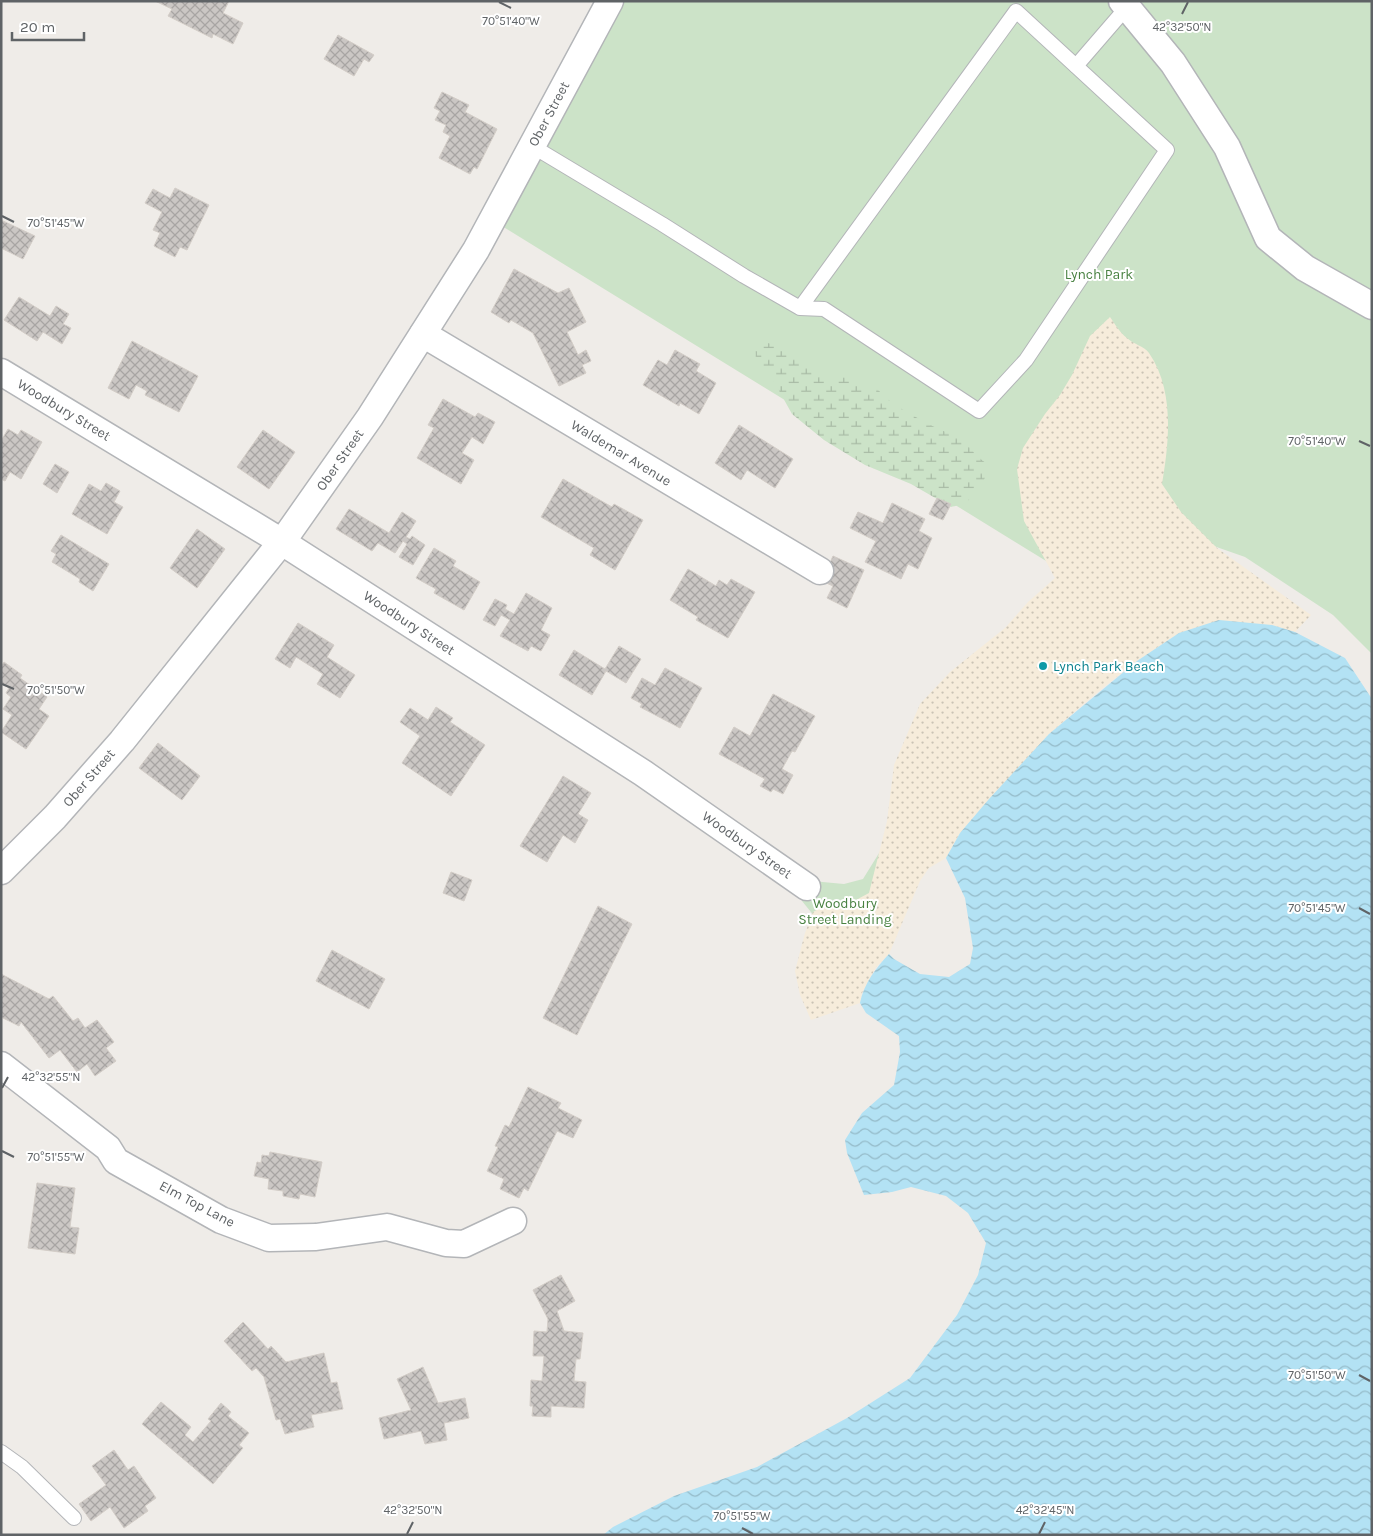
<svg xmlns="http://www.w3.org/2000/svg" width="1373" height="1536" font-family="Karla,sans-serif">
<style>
.green{fill:#cce3c8}
.wetland{fill:url(#wetland-marsh)}
.sand{fill:url(#sand-dots)}
.water{fill:url(#water-waves)}
.building{fill:url(#building-cross-hatch);stroke:#d3cdc7}
.lines{fill:none;stroke-linecap:round;stroke-linejoin:round}
.service-casing{stroke:#b3b5b8;stroke-width:16}
.minor-casing{stroke:#b3b5b8;stroke-width:29}
.service{stroke:#fff;stroke-width:14}
.minor{stroke:#fff;stroke-width:26}
.ticks{fill:none;stroke:#5f6366;stroke-width:2}
.culture-dot{fill:#0f9aa8;stroke:#fff;stroke-width:2}
.labels{text-anchor:middle;dominant-baseline:central;stroke-width:4;stroke-linejoin:round;paint-order:stroke}
.street-label{font-size:14px;fill:#5f6366;stroke:#fff}
.park-label{font-size:14px;fill:#498242;stroke:#fff}
.culture-label{font-size:14px;fill:#0d838f;stroke:#fff;text-anchor:start}
.ticks-label{font-size:12px;text-anchor:middle;fill:#5f6366;stroke:#fff;stroke-width:4;stroke-linejoin:round;paint-order:stroke}
</style>
<defs>
<pattern id="wetland-marsh" width="20" height="14" patternUnits="userSpaceOnUse" patternTransform="scale(1.25)"><rect width="20" height="14" fill="#cce3c8"/><path d="M1 5h8M5 5V1M11 12h8M15 12V8" fill="none" stroke="#a9bca6"/></pattern>
<pattern id="sand-dots" width="8" height="8" patternUnits="userSpaceOnUse" patternTransform="scale(1.25)"><rect width="8" height="8" fill="#f6ecdb"/><path d="M2 2h.1M6 6h.1" fill="none" stroke="#cac3b5" stroke-width="1.8" stroke-linecap="round"/></pattern>
<pattern id="water-waves" width="16" height="10" patternUnits="userSpaceOnUse" patternTransform="scale(1.25)"><rect width="16" height="10" fill="#b3e2f4"/><path d="M0 5q4-4 8 0t8 0" fill="none" stroke="#95bbc9"/></pattern>
<pattern id="building-cross-hatch" width="8" height="8" patternUnits="userSpaceOnUse" patternTransform="scale(1.25)"><rect width="8" height="8" fill="#cbc7c4"/><path d="M0 0l8 8M0 8l8-8" fill="none" stroke="#a8a5a3"/></pattern>
</defs>
<rect width="100%" height="100%" fill="#efece8"/>
<!-- green -->
<g class="green">
<polygon points="610,1 1372,1 1372,654 1333,615 1245,557 1188,537 1108,599 492,220"/>
<polygon points="889,837 884,895 828,933 802,901 812,881 844,884 863,879"/>
</g>
<!-- wetland -->
<path class="wetland" d="M 764,342 L 786,348 L 808,369 L 824,376 L 850,378 L 877,389 L 893,404 L 928,424 L 963,440 L 978,457 L 987,464 C 988,478 978,494 966,502 C 962,505 955,506 951,507 L 911,484 L 865,465 L 824,440 L 792,414 L 772,378 L 756,360 L 755,347 Z"/>
<!-- sand -->
<path class="sand" d="M 1110,317 C 1115,324 1120,333 1127,338 C 1133,344 1144,346 1149,353 C 1175,391 1169,442 1162,484 L 1181,512 L 1217,548 L 1311,615 L 1295,632 L 1272,625 L 1179,633 L 1137,661 L 1100,690 L 1049,734 L 960,833 L 946,858 L 929,868 L 920,881 L 889,954 L 876,967 L 862,993 L 860,1003 L 811,1020 L 800,995 L 795,971 L 805,933 L 813,912 L 829,903 L 854,901 L 869,893 L 887,821 L 894,765 L 920,704 L 950,672 L 1005,628 L 1028,602 L 1055,578 L 1024,521 L 1017,469 L 1023,448 L 1045,414 L 1060,395 L 1072,375 L 1090,336 Z"/>
<!-- water -->
<path class="water" d="M 1219,620 L 1272,625 L 1295,632 L 1345,658 L 1372,699 L 1372,1535 L 603,1535 L 613,1527 L 674,1496 L 757,1467 L 847,1418 L 910,1378 L 957,1315 L 978,1275 L 986,1243 L 968,1213 L 946,1196 L 911,1187 L 892,1192 L 864,1195 L 847,1153 L 845,1140 L 862,1113 L 894,1085 L 900,1052 L 899,1036 L 866,1013 L 860,1003 C 864,983 876,968 889,954 L 894,959 L 920,974 L 949,977 L 970,964 L 973,948 L 965,898 L 946,858 L 960,833 L 989,799 L 1049,734 L 1137,661 L 1179,633 Z"/>
<!-- building -->
<g class="building">
<polygon points="155,1 229,1 223,13 243,23 233,44 213,34 212,38 168,16 172,9"/>
<polygon points="338,35 374,55 369,62 364,59 354,76 324,59"/>
<polygon points="442,92 469,105 465,112 497,129 477,169 474,167 470,174 439,158 450,136 443,132 446,125 435,120 440,111 434,108"/>
<polygon points="175,188 209,205 187,250 180,247 175,257 154,246 160,233 153,230 162,212 145,203 153,189 170,198"/>
<polygon points="1,220 35,236 23,259 1,248"/>
<polygon points="514,269 558,293 569,288 586,322 567,332 578,355 586,350 591,361 582,365 586,373 559,386 533,333 511,320 509,323 491,312"/>
<polygon points="19,297 50,316 56,306 69,314 63,324 71,328 62,344 43,332 37,341 4,320"/>
<polygon points="132,341 198,376 179,412 145,395 147,391 136,385 129,399 108,388"/>
<polygon points="675,350 700,364 696,371 716,383 699,414 680,403 679,406 643,385 658,360 667,365"/>
<polygon points="443,399 475,417 478,413 495,422 483,444 472,437 462,453 474,460 461,484 417,458 434,428 428,425"/>
<polygon points="739,425 793,459 775,488 747,470 741,480 715,463"/>
<polygon points="8,429 18,435 21,430 42,442 21,479 10,472 5,481 1,479 1,441"/>
<polygon points="263,430 295,452 269,489 237,467"/>
<polygon points="55,464 69,472 57,493 43,484"/>
<polygon points="563,479 612,507 614,504 643,520 615,570 590,555 594,548 541,517"/>
<polygon points="106,483 120,491 114,502 123,507 107,534 72,514 89,484 101,491"/>
<polygon points="937,498 951,504 943,520 929,514"/>
<polygon points="892,503 925,519 919,531 932,538 918,569 908,564 901,579 865,562 876,541 850,528 858,512 883,523"/>
<polygon points="349,509 389,533 402,512 416,521 406,537 410,539 412,536 425,545 413,565 399,557 407,544 403,541 395,553 378,543 372,551 336,529"/>
<polygon points="197,529 225,549 197,588 170,568"/>
<polygon points="61,535 109,564 93,591 79,582 80,579 52,562 56,554 51,551"/>
<polygon points="434,548 456,561 453,566 480,582 464,610 434,593 436,589 416,578"/>
<polygon points="833,556 864,570 847,608 827,598 833,586 822,581"/>
<polygon points="688,569 716,586 719,580 727,585 731,579 755,592 728,638 696,620 698,617 670,600"/>
<polygon points="526,593 552,608 541,630 550,635 541,651 531,646 528,651 500,636 510,620 501,615 495,626 483,620 495,599 507,605 505,609 514,614"/>
<polygon points="298,623 334,645 327,657 355,675 340,698 317,684 323,674 296,657 290,668 275,659"/>
<polygon points="619,646 641,659 626,683 606,671 592,695 559,675 574,650 605,669"/>
<polygon points="4,662 22,675 20,678 47,697 39,709 49,716 26,749 1,732 12,715 3,709 11,697 6,693 9,688 1,683 1,667"/>
<polygon points="665,668 702,688 680,728 640,707 642,704 631,698 642,678 655,685"/>
<polygon points="773,694 815,716 795,752 792,751 782,769 793,775 783,794 773,789 771,792 760,786 765,779 719,754 734,727 750,736"/>
<polygon points="436,707 453,718 450,722 485,745 451,796 402,763 420,736 400,722 410,708 428,720"/>
<polygon points="158,743 200,776 182,800 139,768"/>
<polygon points="563,776 591,793 578,814 588,820 575,843 563,835 547,862 520,846"/>
<polygon points="451,872 472,880 464,901 443,893"/>
<polygon points="598,906 632,924 577,1035 543,1018"/>
<polygon points="332,950 385,979 369,1009 316,981"/>
<polygon points="1,974 49,999 53,996 73,1021 78,1018 85,1028 97,1020 114,1042 106,1048 116,1061 95,1076 87,1064 77,1072 60,1050 49,1058 21,1022 19,1026 1,1017"/>
<polygon points="528,1087 561,1103 558,1108 582,1120 573,1138 557,1131 528,1191 524,1188 519,1198 500,1189 504,1179 487,1171 498,1147 495,1146 505,1125 509,1127"/>
<polygon points="270,1152 322,1162 315,1197 300,1194 299,1199 283,1196 283,1191 268,1189 269,1179 254,1176 257,1162 261,1163 262,1155 269,1156"/>
<polygon points="37,1183 75,1188 70,1227 79,1228 75,1254 28,1248"/>
<polygon points="561,1275 575,1301 557,1311 564,1331 583,1333 580,1359 576,1359 574,1381 586,1382 584,1408 551,1406 551,1417 532,1416 533,1406 530,1406 531,1380 542,1381 544,1356 533,1356 534,1331 547,1332 548,1319 533,1290"/>
<polygon points="243,1322 268,1349 271,1346 286,1362 324,1353 331,1383 337,1382 343,1409 311,1415 314,1427 285,1434 280,1419 276,1420 264,1377 256,1368 252,1371 224,1341"/>
<polygon points="423,1367 438,1403 465,1398 469,1418 444,1423 447,1440 425,1444 421,1431 384,1439 379,1418 411,1410 397,1379"/>
<polygon points="161,1402 191,1427 185,1435 193,1442 211,1421 208,1419 221,1403 231,1412 228,1416 249,1433 239,1445 243,1448 213,1484 142,1424"/>
<polygon points="114,1450 128,1470 134,1466 156,1498 145,1506 148,1511 124,1528 110,1507 91,1521 79,1504 106,1485 92,1466"/>
</g>
<g class="lines">
<!-- service casing -->
<g class="service-casing">
<g id="service">
<polyline points="1076,66 1127,7"/>
<polyline points="532,146 662,224 744,276 800,308 824,309 979,411 1026,360 1167,150 1016,11 800,308"/>
<polyline points="1,1452 22,1467 74,1518"/>
</g>
</g>
<!-- minor casing -->
<g class="minor-casing">
<g id="minor">
<polyline points="1122,1 1173,63 1227,147 1268,238 1305,268 1372,306"/>
<polyline points="423,334 820,571"/>
<polyline points="1,372 282,542 643,773 807,887"/>
<polyline points="1,871 55,817 122,741 287,535 370,417 476,250 610,1"/>
<polyline points="1,1065 108,1148 116,1161 221,1220 269,1238 316,1237 387,1227 446,1243 464,1244 513,1221"/>
</g>
</g>
<!-- service -->
<use href="#service" class="service"/>
<!-- minor -->
<use href="#minor" class="minor"/>
</g>
<!-- ticks -->
<path class="ticks" d="M 499,2 L 511,8M 1182,14 L 1188,2M 2,216 L 14,222M 1359,441 L 1370,446M 2,684 L 14,689M 1359,908 L 1370,914M 2,1088 L 8,1077M 2,1151 L 14,1157M 1359,1375 L 1370,1381M 742,1528 L 753,1534M 407,1534 L 413,1522M 1039,1534 L 1045,1522"/>
<!-- markers -->
<circle class="culture-dot" cx="1043" cy="666" r="5"/>
<g class="labels">
<!-- street labels -->
<g class="street-label">
<text transform="translate(549 114) rotate(-62)">Ober Street</text>
<text transform="translate(64 410) rotate(31)">Woodbury Street</text>
<text transform="translate(621 453) rotate(31)">Waldemar Avenue</text>
<text transform="translate(340 460) rotate(-55)">Ober Street</text>
<text transform="translate(409 623) rotate(33)">Woodbury Street</text>
<text transform="translate(89 778) rotate(-49)">Ober Street</text>
<text transform="translate(747 845) rotate(35)">Woodbury Street</text>
<text transform="translate(197 1204) rotate(28)">Elm Top Lane</text>
</g>
<!-- park labels -->
<g class="park-label">
<text x="1099" y="274">Lynch Park</text>
<text x="845" y="903">Woodbury<tspan x="845" dy="16">Street Landing</tspan></text>
</g>
<!-- culture labels -->
<g class="culture-label">
<text x="1053" y="666">Lynch Park Beach</text>
</g>
</g>
<g class="ticks-label">
<text x="511" y="25">70°51'40"W</text>
<text x="1182" y="31">42°32'50"N</text>
<text x="56" y="227">70°51'45"W</text>
<text x="1317" y="445">70°51'40"W</text>
<text x="56" y="694">70°51'50"W</text>
<text x="1317" y="912">70°51'45"W</text>
<text x="51" y="1081">42°32'55"N</text>
<text x="56" y="1161">70°51'55"W</text>
<text x="1317" y="1379">70°51'50"W</text>
<text x="413" y="1514">42°32'50"N</text>
<text x="1045" y="1514">42°32'45"N</text>
<text x="742" y="1520">70°51'55"W</text>
</g>
<!-- border -->
<rect width="1373" height="1536" fill="none" stroke="#5f6366" stroke-width="5"/>
<!-- scale -->
<path d="M12 32v8h72v-8" fill="none" stroke="#5f6366" stroke-width="2.5"/>
<text x="20" y="32" font-size="15" fill="#5f6366" stroke="#ffffff" stroke-width="4" paint-order="stroke">20 m</text>
</svg>
